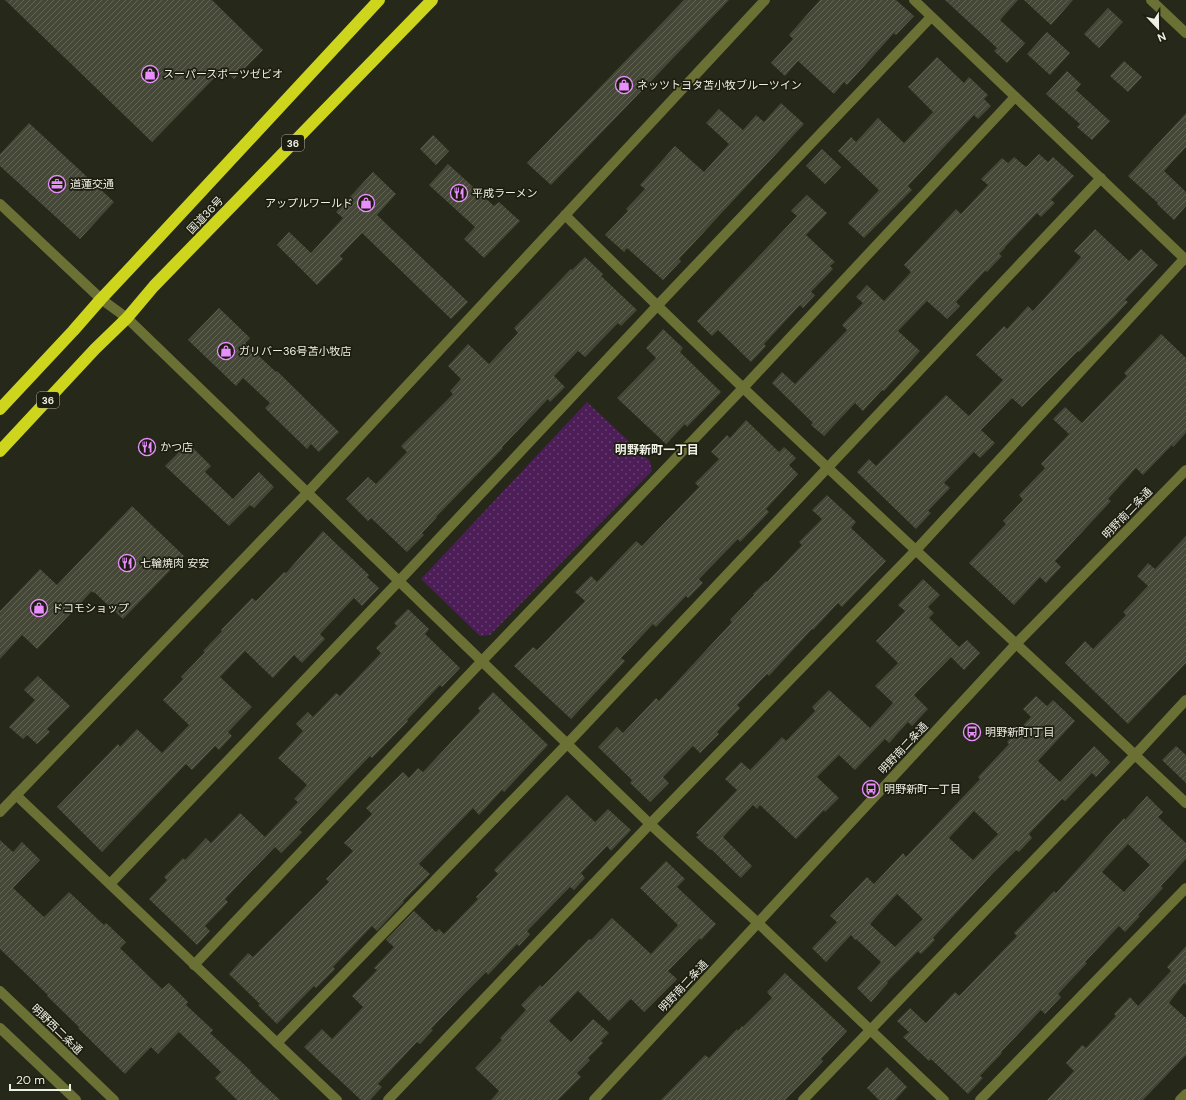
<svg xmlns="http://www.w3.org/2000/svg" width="1186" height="1100" font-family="'DM Sans','Noto Sans JP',sans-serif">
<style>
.park{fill:url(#park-dots)}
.building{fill:url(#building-hatch);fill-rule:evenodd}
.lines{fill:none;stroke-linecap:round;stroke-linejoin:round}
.minor{stroke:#6b7035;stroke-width:10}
.highway{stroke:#cdd61c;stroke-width:12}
.labels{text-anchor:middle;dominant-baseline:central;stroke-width:3.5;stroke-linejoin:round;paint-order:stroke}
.shield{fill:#1d1e0f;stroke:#afb0a5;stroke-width:1}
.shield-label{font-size:10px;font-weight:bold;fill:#eeefe5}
.poi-label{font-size:11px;fill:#eeefe5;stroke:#1d1e0f;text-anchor:start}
.street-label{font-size:11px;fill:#eeefe5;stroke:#1d1e0f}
.neighbourhood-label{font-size:12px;font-weight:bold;fill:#eeefe5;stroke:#1d1e0f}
</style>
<defs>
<pattern id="park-dots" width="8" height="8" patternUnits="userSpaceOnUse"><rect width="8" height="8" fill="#4c1d57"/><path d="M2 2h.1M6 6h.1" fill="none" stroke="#663e6f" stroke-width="1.8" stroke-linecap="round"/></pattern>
<pattern id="building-hatch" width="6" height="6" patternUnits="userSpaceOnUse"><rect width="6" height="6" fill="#464837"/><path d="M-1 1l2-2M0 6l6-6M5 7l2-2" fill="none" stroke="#616354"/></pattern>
</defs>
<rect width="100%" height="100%" fill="#262819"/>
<!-- park -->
<polygon class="park" points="587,402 650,461 652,471 490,635 480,636 421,579"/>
<!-- building -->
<g class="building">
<polygon points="5,0 212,0 263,50 234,79 223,69 152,142"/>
<polygon points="684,0 729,0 551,185 527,163"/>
<polygon points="820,0 896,0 914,16 896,35 894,33 847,85 844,82 834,94 798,61 785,76 771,63 793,39 789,35"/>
<polygon points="945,0 1018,0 1000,20 1025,43 1007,63 994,51 997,48"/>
<polygon points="1024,0 1073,0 1051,25"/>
<polygon points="1108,8 1123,22 1099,48 1084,34"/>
<polygon points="1047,32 1070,53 1050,75 1027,54"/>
<polygon points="937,57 964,83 969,77 988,95 984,99 991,106 978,119 974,115 908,186 912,190 864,238 848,223 879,190 838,151 851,137 856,142 878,118 904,143 933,112 908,87"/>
<polygon points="1124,61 1142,77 1128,92 1110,76"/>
<polygon points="1067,71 1081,84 1076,90 1110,121 1092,140 1077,127 1080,124 1046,94"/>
<polygon points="781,103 804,124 679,259 681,261 663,280 627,248 624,252 605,235 628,211 626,209 645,189 640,185 675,146 704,172 729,144 706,123 719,109 743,130 756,115 764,122"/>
<polygon points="1186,113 1186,147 1164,171 1186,192 1186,206 1174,220 1157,204 1158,203 1128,176"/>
<polygon points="29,123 114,202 80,239 0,166 0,154"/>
<polygon points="433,135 449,151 436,165 420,149"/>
<polygon points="822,149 841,167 825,184 806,166"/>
<polygon points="1039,154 1048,162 1053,157 1074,176 1051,200 1055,203 1041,217 1037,213 1005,247 1005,248 999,254 1002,256 987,272 985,271 956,302 960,306 947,319 927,301 898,331 920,351 884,391 882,390 863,411 855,403 824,436 811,425 813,423 772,383 782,372 795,384 847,330 842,325 863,303 856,297 867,285 884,301 911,272 904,265 956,209 961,214 988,185 981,179 1002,158 1008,163 1014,157 1026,167"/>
<polygon points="448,164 494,206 499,202 520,221 484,258 464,239 475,227 429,185"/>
<polygon points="373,172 396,194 377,215 468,302 451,319 362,233 340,256 343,259 317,285 277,245 289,232 311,253 343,218 336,212"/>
<polygon points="807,195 827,213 806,235 835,262 830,266 833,269 811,292 815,295 803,308 800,305 764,344 766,346 751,362 718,330 712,336 697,321 797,216 791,211"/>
<polygon points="1095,229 1129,261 1141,249 1158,265 1125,300 1128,302 1114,317 1079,352 1078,351 1022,407 1012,398 981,430 995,443 980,458 974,452 944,483 950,488 928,511 931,513 916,529 857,472 869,459 876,466 946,395 969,416 1003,380 976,355 1004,326 1007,329 1028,306 1033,311 1081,257 1074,251"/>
<polygon points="585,257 603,274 601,276 637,310 621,326 618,323 585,357 578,351 554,376 565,387 550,402 548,399 502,447 503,448 436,517 437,517 422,533 424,535 407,552 371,518 368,521 346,499 368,477 376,484 407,452 401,446 453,394 450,391 461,379 448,366 468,344 489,364 518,333 514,328 571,269 572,270"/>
<polygon points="219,308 250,338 245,343 276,372 277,371 339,432 319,452 311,444 307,449 277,420 265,408 270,403 243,378 236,386 188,340"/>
<polygon points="663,329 683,348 680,352 721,392 687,427 685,424 666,444 617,398 656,358 646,348"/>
<polygon points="1161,334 1186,358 1186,433 1173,447 1172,445 1143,475 1136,468 1108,499 1111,501 1055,561 1061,567 1046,583 1040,577 1014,605 969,563 1006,524 1003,521 1023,500 1019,495 1045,468 1041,464 1069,434 1053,419 1065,407 1082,423 1127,376 1124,373"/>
<polygon points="746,420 779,452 784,447 796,458 789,465 798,474 766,509 769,512 740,542 738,539 699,579 703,583 688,598 686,596 656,627 653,624 621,658 625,661 571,719 514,666 533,647 537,650 585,601 575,592 591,576 597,582 636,541 642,546 699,487 695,483 719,459 711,452 727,435 730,438"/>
<polygon points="188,443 211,466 205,472 233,499 259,472 274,487 254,508 250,505 229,526 165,466"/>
<polygon points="827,495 856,522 851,528 886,561 842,607 838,603 813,630 812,629 769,676 767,674 737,705 740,708 717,732 719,734 700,753 693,746 663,777 669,783 650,802 630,783 632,780 598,747 617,727 623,733 656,698 659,701 732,622 730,620 754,595 753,594 766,581 767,582 802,545 799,542 822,519 812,510"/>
<polygon points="132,506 184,556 123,619 94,592 93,593 92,591 37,649 22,635 0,659 0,611 40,569 57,585"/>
<polygon points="323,531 369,575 367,577 379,588 362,606 354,598 320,634 325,639 302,663 294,655 273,678 245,651 220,677 252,707 228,732 232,736 219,750 215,746 192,770 186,764 102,852 57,807 118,744 120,747 137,729 162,753 189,725 163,700 183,679 181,677 205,652 203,651 222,631 221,630 252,598 256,601 284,572 286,573"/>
<polygon points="1186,536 1186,663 1128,724 1065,663 1085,641 1093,649 1126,615 1123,612 1148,586 1137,576 1148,563 1155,569"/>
<polygon points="923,579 940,595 928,607 934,613 929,618 959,647 967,640 980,653 964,670 951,657 914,695 928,709 912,726 908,722 889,743 885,739 855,770 839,755 817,777 839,798 825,812 824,810 796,839 760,805 757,809 753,805 723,837 752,866 741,878 711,849 710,850 696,837 699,835 696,833 737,790 725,779 741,762 750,770 782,737 786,741 815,711 812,707 829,690 870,728 893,703 875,686 898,663 876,641 905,611 898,605"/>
<polygon points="408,609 429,629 425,634 460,668 442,687 440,685 407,720 408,721 372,758 370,756 299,830 302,832 281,853 275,847 244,879 225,899 228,902 205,926 210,931 197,945 149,899 167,880 164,877 183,858 185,860 206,838 211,843 240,813 265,837 298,802 294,799 307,785 278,758 303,731 296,724 308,712 313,717 336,693 340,696 381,653 376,648 397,626 394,623"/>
<polygon points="38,676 70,706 47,729 50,732 37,744 27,735 23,739 9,727 35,700 24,690"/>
<polygon points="493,692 548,745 504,792 502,790 479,815 473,808 419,864 430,874 403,901 404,902 377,931 372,926 333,967 335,969 316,988 314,986 277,1024 258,1005 260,1004 229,974 248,953 253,957 329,882 326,879 353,851 344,843 372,814 366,808 403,772 409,778 418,768 423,772 480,711 478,708"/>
<path d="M 1036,696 L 1047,706 L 1053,700 L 1075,721 L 1038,761 L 1060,782 L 1094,746 L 1110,762 L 1096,777 L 1092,773 L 1065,801 L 1062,799 L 1029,834 L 1032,838 L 1019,852 L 1016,850 L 992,874 L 933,938 L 935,940 L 921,954 L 918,951 L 887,982 L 888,983 L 871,1002 L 857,988 L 881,962 L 856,939 L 855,940 L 851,935 L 826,962 L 812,948 L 837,922 L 830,916 L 867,877 L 874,884 L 903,853 L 906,857 L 980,779 L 978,777 L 1009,744 L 1007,742 L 1031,717 L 1023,709 ZM 974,811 L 998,834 L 973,860 L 949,838 ZM 897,894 L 923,919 L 895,947 L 870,924 Z"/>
<polygon points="1176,746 1186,755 1186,783 1162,760"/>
<polygon points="567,795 595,822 608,809 631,830 611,851 607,846 581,873 585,878 574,890 570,887 527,931 530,934 519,946 517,944 488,975 486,972 463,995 431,1029 433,1030 420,1044 417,1042 378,1084 382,1087 370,1100 361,1100 304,1047 322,1029 332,1039 363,1007 352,996 377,970 374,968 394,947 386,940 414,911 436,932 439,929 444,934 478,899 476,897 498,874 494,870"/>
<path d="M 1147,796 L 1163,812 L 1158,817 L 1186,843 L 1186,859 L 1161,886 L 1163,888 L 1138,915 L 1140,916 L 1125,932 L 1119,926 L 1085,962 L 1087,963 L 1058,994 L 1061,997 L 1045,1014 L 1041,1010 L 1001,1052 L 1002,1053 L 980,1076 L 983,1078 L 968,1094 L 931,1059 L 929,1061 L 903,1037 L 909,1032 L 897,1021 L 910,1008 L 926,1023 L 955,992 L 959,996 L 1017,936 L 1014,933 L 1054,891 L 1056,893 L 1113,830 L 1124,818 L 1125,820 ZM 1128,844 L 1150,865 L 1124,892 L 1102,872 Z"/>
<polygon points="0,840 13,852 22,842 40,860 13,888 44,917 69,892 104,925 106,923 126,942 120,948 162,989 169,983 188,1002 186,1005 213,1030 210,1033 251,1071 250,1072 280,1100 237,1100 215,1078 221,1072 179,1032 158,1054 151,1047 125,1074 78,1028 79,1027 47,996 48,995 0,949"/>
<polygon points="666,861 685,879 677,887 716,924 701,940 700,938 668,971 677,979 644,1012 631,999 609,1021 578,991 549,1021 571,1042 593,1019 609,1033 601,1041 603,1043 588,1058 590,1060 577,1073 581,1077 558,1100 491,1100 499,1091 475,1068 502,1040 500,1038 526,1010 521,1005 540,985 542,987 589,939 591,940 612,918 651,954 678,925 640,888"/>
<polygon points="1186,946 1186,985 1184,983 1169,1003 1186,1018 1186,1055 1143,1100 1047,1100 1074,1071 1066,1063 1082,1045 1086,1048 1116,1016 1114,1014 1130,997 1138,1006 1171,971 1167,967"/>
<polygon points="785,973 847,1031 821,1059 823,1061 807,1078 785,1100 661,1100 705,1055 709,1058 737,1029 738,1031 742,1026 743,1027 772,998 767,992"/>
<polygon points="887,1067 907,1087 895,1100 879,1100 867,1088"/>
</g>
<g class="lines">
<!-- minor -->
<g class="minor">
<polyline points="914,0 1186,260"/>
<polyline points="1151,0 1186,33"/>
<polyline points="0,204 101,299 127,318 650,824 758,923 944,1100"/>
<path d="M 565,215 C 767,416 979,607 1186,803"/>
<polyline points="16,795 337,1100"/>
<polyline points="0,812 307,493 765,0"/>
<polyline points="110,884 399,581 657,306 931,17"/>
<polyline points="194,965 481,662 743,388 1015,97"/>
<polyline points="0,991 114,1100"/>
<polyline points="0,1028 76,1100"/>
<polyline points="277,1043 567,744 1101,178"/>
<polyline points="388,1100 650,824 916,550 1185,258"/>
<polyline points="594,1100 1016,644 1186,470"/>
<polyline points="803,1100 1135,755 1186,700"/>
<polyline points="980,1100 1186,888"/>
<polyline points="1180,1100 1186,1094"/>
</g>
<!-- highway -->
<g class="highway">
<polyline points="0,409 73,331 101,299 133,265 379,0"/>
<polyline points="0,451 95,349 127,318 154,286 432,0"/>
</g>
</g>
<!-- icons -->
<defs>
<g id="shop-ring" transform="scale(0.9)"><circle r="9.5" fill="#1d1e0f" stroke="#e98eff" stroke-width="1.5"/><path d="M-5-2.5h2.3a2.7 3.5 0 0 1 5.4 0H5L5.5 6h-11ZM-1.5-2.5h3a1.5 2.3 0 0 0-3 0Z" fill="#e98eff"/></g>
<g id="office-ring" transform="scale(0.9)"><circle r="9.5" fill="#1d1e0f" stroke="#e98eff" stroke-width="1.5"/><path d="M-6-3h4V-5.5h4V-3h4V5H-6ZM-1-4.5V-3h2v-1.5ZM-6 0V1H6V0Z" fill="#e98eff"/></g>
<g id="restaurant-ring" transform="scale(0.9)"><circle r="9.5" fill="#1d1e0f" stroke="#e98eff" stroke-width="1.5"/><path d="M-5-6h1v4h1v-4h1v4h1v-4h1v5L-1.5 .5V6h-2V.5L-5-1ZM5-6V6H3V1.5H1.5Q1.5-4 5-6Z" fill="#e98eff"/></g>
<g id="bus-ring" transform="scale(0.9)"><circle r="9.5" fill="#1d1e0f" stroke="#e98eff" stroke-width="1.5"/><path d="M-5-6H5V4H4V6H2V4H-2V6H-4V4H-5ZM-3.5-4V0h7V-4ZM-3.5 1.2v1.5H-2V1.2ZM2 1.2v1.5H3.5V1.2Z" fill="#e98eff"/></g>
</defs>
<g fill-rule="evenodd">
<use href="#shop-ring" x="150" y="74"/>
<use href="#shop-ring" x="624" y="85"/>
<use href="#office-ring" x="57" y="184"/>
<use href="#restaurant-ring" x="459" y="193"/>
<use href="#shop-ring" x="366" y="203"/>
<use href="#shop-ring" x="226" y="351"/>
<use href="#restaurant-ring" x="147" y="447"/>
<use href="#restaurant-ring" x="127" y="563"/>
<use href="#shop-ring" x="39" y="608"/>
<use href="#bus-ring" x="972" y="732"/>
<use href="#bus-ring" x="871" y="789"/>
</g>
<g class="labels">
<!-- shield labels -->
<g class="shield">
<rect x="282" y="135" width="22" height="16" rx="3"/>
<rect x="37" y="392" width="22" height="16" rx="3"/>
</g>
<g class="shield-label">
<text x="293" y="143">36</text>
<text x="48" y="400">36</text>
</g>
<!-- poi labels -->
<g class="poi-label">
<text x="163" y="74">スーパースポーツゼビオ</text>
<text x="637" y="85">ネッツトヨタ苫小牧ブルーツイン</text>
<text x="70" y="184">道蓮交通</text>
<text x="472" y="193">平成ラーメン</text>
<text x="353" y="203" text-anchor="end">アップルワールド</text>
<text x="239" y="351">ガリバー36号苫小牧店</text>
<text x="160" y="447">かつ店</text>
<text x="140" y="563">七輪焼肉 安安</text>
<text x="52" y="608">ドコモショップ</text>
<text x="985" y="732">明野新町1丁目</text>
<text x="884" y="789">明野新町一丁目</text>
</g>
<!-- street labels -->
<g class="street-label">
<text transform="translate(205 215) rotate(-46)">国道36号</text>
<text transform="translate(1127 513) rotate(-46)">明野南二条通</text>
<text transform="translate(903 748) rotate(-47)">明野南二条通</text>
<text transform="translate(683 986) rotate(-47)">明野南二条通</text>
<text transform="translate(57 1029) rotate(44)">明野西二条通</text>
</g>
<!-- neighbourhood labels -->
<g class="neighbourhood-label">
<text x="657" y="450">明野新町一丁目</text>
</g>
</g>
<!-- north arrow -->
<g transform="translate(1158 28) rotate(158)" stroke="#1d1e0f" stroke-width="3" paint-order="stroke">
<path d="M0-3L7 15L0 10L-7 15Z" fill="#eeefe5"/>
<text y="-6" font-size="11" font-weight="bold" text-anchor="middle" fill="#eeefe5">N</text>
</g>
<!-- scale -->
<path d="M10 1084v6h60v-6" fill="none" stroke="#eeefe5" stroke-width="2"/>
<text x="16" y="1084" font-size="12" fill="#eeefe5" stroke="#1d1e0f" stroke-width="3" paint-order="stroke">20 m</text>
</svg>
